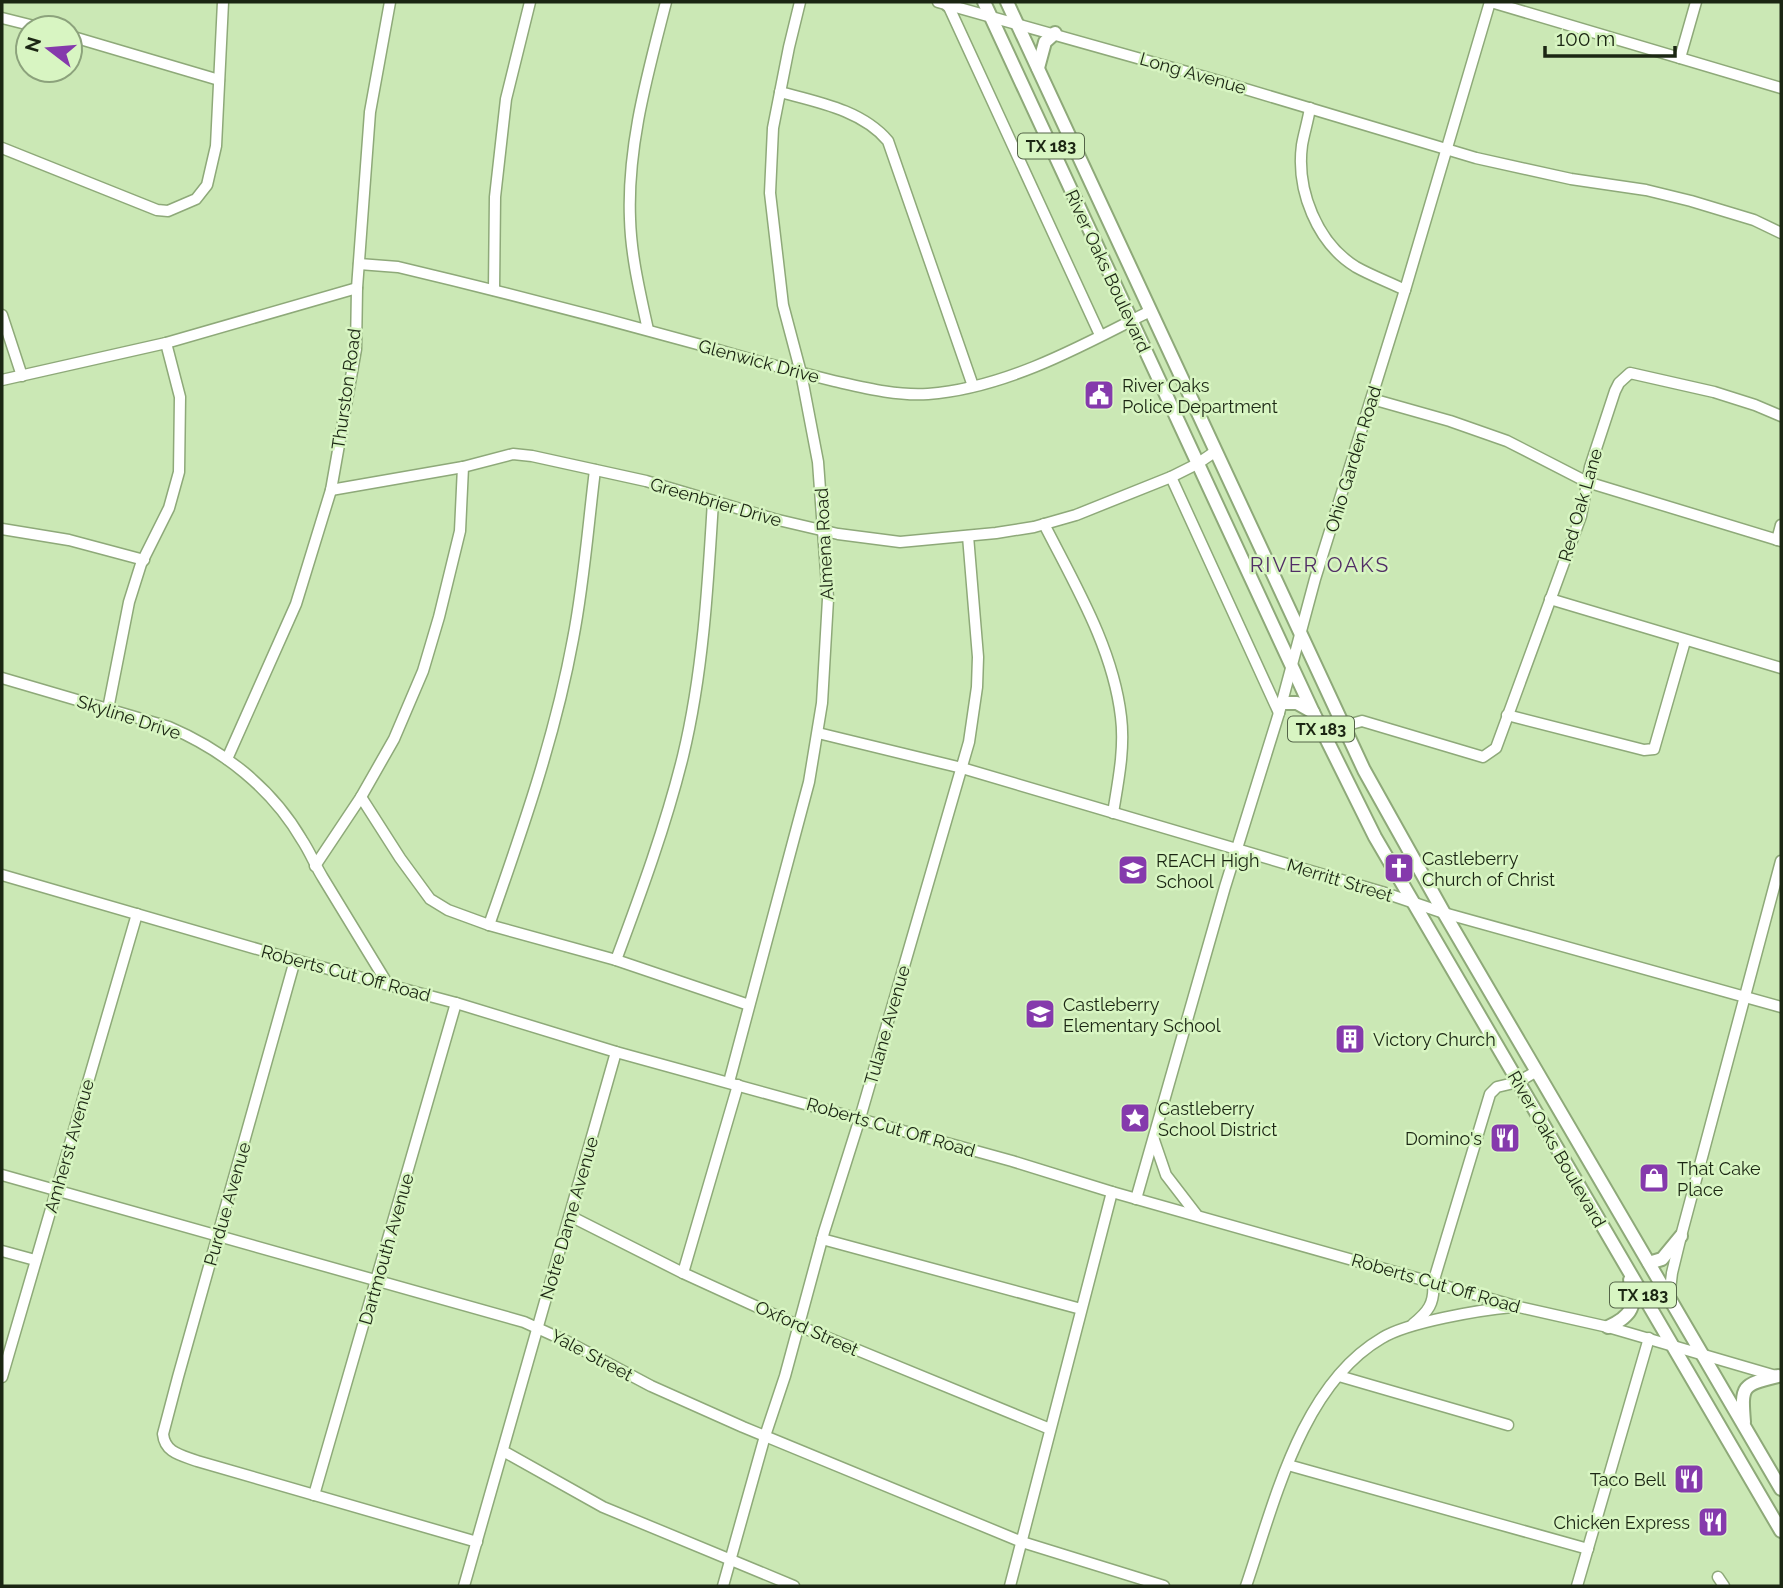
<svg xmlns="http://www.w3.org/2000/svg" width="1783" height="1588" font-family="Raleway,sans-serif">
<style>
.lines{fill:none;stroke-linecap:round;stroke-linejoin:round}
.minor-casing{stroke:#8ea979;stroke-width:13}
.major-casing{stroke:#8ea979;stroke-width:16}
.minor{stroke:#fff;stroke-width:10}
.major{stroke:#fff;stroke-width:12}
.labels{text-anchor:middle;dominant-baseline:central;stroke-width:5;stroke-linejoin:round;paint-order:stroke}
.shield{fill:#d8f5c2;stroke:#546448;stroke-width:2}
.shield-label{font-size:16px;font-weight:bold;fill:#1b2613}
.street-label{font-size:18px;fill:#1b2613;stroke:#d8f5c2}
.poi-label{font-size:18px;fill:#1b2613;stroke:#d8f5c2;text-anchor:start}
.quarter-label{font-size:21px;letter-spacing:2px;fill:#512e66;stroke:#d8f5c2}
</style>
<rect width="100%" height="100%" fill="#cbe8b5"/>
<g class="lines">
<!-- minor casing -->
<g class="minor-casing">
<g id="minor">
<polyline points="938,2 1212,79 1476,158 1571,179 1646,190 1691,201 1754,220 1781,233"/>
<polyline points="1491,2 1781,88"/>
<polyline points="948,5 1100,335"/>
<polyline points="2,18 42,28"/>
<polyline points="70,36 219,80"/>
<polyline points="1680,58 1696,2"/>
<path d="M 780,92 C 817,102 862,110 888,141 L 973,386"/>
<path d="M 1310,108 C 1308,121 1304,133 1302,145 C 1296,190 1317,243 1356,267 C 1372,276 1389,282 1405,290"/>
<polyline points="2,148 157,210 168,211 196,199 207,185 216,146 223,2"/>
<path d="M 359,264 L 398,267 C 499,291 600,317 701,345 C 745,358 789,370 834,381 C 865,388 896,396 928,394 C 1006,388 1082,346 1150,311"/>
<polyline points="494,290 495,197 506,99 530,2"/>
<polyline points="2,315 22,376"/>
<path d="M 648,330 C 640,293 631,256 630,219 C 627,145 648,73 666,2"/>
<polyline points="2,380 166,343 357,288"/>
<polyline points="1372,399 1450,421 1507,441 1587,482 1781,541"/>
<polyline points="1171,477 1279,713"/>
<polyline points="331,490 463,467 513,454 532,456 646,481 774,519 838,534 900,542 996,533 1034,527 1076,515 1171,477 1197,464 1216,451"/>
<path d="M 1044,524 C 1075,585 1113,648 1121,717 C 1125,749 1118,782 1113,813"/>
<polyline points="2,529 69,540 144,560"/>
<polyline points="1777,540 1781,525"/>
<polyline points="1550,599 1781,668"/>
<path d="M 2,678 L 169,727 C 223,750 272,788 302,840 C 310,852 315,865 323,878 C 344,913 366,948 387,983"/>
<polyline points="108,709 129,602 141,564 169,508 179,472 180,397 166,343"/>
<polyline points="1507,715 1644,750 1654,749 1685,641"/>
<polyline points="1344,726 1362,721 1483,757 1496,748 1581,516 1590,467 1615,391 1619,383 1630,373 1714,392 1755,405 1781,416"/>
<polyline points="818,733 962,768 1382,892 1444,913 1781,1007"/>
<polyline points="227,759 296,604 331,490 356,349 357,288 370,112 390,2"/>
<polyline points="361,797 400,858 430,899 448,910 489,925 616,960 749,1005"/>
<polyline points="315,866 361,797 394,739 423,671 439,617 460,531 463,467"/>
<polyline points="2,875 295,960 456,1003 616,1052 1012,1161 1112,1192 1519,1307 1608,1327 1776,1376"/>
<path d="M 489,925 C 522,831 555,737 573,639 C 584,583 588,526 595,470"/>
<path d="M 295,960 L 178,1377 L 163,1434 C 165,1453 181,1455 197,1461 L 477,1542"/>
<path d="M 616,960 C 641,893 666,825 683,756 C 703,673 708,585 713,501"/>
<polyline points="729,1082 809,782 822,703 828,599 818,462 801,373 783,305 770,193 773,128 789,47 800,2"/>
<polyline points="1154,1140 1166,1175 1196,1214"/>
<polyline points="2,1175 524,1322 568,1342 651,1386 743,1427 1022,1542 1164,1586"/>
<polyline points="1136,1199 1225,887 1279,713 1315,579 1405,290 1490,2"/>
<polyline points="570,1216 683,1273 799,1326 1050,1429"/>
<polyline points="822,1239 1081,1309"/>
<polyline points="2,1251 35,1260"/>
<polyline points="683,1273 738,1085"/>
<polyline points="1669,1298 1672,1273 1681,1236 1781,861"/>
<path d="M 1413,1324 C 1428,1312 1435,1303 1433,1283 L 1490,1094 L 1497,1087 L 1518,1082 L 1537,1071"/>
<polyline points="1339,1376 1508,1425"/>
<polyline points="2,1377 137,914"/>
<polyline points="503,1451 603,1507 794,1586"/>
<polyline points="1288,1465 1588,1549"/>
<polyline points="314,1495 456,1003"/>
<polyline points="1718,1577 1724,1586"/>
<polyline points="464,1586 616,1052"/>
<polyline points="723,1586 765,1436 785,1376 824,1232 860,1118 969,742 977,687 978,657 968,536"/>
<polyline points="1010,1586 1112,1192"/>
<path d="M 1246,1586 C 1274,1504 1301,1385 1382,1338 C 1408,1322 1480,1310 1512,1307"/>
<polyline points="1577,1586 1649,1338"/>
</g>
</g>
<!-- major casing -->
<g class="major-casing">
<g id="major">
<polyline points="984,2 1313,712 1375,837 1781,1531"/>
<polyline points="1007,2 1364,770 1444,913 1781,1489"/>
<polyline points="948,5 951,2"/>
<polyline points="1038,68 1045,42 1055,33"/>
<polyline points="1282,703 1297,703 1313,712"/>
<polyline points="1649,1263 1662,1259 1681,1236"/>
<path d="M 1608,1327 C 1632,1316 1637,1306 1630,1280"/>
<path d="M 1744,1422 C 1741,1385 1742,1385 1778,1376"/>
</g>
</g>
<!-- minor -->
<use href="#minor" class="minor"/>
<!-- major -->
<use href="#major" class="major"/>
</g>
<!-- icons -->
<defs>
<g id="civic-square" transform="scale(1.575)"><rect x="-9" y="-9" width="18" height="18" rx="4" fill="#853aac" stroke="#d8f5c2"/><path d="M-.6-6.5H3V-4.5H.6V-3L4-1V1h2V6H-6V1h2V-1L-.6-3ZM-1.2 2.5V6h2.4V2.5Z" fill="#fff"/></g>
<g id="church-square" transform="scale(1.575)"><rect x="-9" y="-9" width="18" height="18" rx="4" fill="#853aac" stroke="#d8f5c2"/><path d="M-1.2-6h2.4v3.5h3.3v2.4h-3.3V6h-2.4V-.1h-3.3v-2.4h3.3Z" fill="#fff"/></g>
<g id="school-square" transform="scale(1.575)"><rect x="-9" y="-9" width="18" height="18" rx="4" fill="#853aac" stroke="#d8f5c2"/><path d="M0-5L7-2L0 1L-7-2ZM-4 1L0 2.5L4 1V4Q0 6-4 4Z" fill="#fff"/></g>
<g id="building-square" transform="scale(1.575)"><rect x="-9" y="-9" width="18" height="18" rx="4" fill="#853aac" stroke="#d8f5c2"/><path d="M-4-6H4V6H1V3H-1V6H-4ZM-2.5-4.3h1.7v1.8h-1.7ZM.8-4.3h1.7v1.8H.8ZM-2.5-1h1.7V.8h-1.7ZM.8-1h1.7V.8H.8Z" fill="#fff"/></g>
<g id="sight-square" transform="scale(1.575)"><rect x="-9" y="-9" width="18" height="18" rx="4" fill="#853aac" stroke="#d8f5c2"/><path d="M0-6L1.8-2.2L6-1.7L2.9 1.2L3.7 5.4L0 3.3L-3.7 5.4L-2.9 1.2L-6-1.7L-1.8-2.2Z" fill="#fff"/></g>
<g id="restaurant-square" transform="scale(1.575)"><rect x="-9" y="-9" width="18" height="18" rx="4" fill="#853aac" stroke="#d8f5c2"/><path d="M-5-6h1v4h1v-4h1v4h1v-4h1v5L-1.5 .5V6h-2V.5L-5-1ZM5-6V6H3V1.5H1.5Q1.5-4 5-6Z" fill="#fff"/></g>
<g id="shop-square" transform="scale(1.575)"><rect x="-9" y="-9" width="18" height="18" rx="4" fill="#853aac" stroke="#d8f5c2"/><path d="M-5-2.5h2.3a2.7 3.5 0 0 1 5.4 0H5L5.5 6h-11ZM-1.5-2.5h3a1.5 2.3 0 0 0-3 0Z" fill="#fff"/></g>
</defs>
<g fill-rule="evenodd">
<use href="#civic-square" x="1099" y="395"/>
<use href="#church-square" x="1399" y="868"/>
<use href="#school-square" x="1133" y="870"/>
<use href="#school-square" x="1040" y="1014"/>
<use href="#building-square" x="1350" y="1039"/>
<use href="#sight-square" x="1135" y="1118"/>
<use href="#restaurant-square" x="1505" y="1138"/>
<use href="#shop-square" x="1654" y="1178"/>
<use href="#restaurant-square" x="1689" y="1479"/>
<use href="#restaurant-square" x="1713" y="1522"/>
</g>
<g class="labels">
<!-- shield labels -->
<g class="shield">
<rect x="1018" y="133.5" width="66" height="25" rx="5"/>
<rect x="1288" y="716.5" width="66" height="25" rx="5"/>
<rect x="1610" y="1282.5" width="66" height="25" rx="5"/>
</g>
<g class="shield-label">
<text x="1051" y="146">TX 183</text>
<text x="1321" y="729">TX 183</text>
<text x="1643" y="1295">TX 183</text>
</g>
<!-- street labels -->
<g class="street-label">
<text transform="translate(1193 73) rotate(16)">Long Avenue</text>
<text transform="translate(1108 271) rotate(65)">River Oaks Boulevard</text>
<text transform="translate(759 361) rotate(15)">Glenwick Drive</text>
<text transform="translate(346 389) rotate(-82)">Thurston Road</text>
<text transform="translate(1353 459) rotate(-73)">Ohio Garden Road</text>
<text transform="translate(716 502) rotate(16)">Greenbrier Drive</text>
<text transform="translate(1580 505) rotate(-74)">Red Oak Lane</text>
<text transform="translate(824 544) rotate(-93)">Almena Road</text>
<text transform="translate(129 717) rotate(18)">Skyline Drive</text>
<text transform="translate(1340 880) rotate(17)">Merritt Street</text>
<text transform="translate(346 973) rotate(15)">Roberts Cut Off Road</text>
<text transform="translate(887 1025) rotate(-74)">Tulane Avenue</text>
<text transform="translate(891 1127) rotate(16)">Roberts Cut Off Road</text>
<text transform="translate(69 1146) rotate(-74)">Amherst Avenue</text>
<text transform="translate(1557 1149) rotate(60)">River Oaks Boulevard</text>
<text transform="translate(227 1204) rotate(-74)">Purdue Avenue</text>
<text transform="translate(569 1218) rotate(-74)">Notre Dame Avenue</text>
<text transform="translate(386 1249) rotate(-74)">Dartmouth Avenue</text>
<text transform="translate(1436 1283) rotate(16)">Roberts Cut Off Road</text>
<text transform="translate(807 1328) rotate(24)">Oxford Street</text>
<text transform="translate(592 1355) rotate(28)">Yale Street</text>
</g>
<!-- poi labels -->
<g class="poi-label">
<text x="1122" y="385">River Oaks<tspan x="1122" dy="21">Police Department</tspan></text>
<text x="1422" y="858">Castleberry<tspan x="1422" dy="21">Church of Christ</tspan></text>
<text x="1156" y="860">REACH High<tspan x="1156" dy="21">School</tspan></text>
<text x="1063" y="1004">Castleberry<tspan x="1063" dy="21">Elementary School</tspan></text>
<text x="1373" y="1039">Victory Church</text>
<text x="1158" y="1108">Castleberry<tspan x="1158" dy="21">School District</tspan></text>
<text x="1482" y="1138" text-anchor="end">Domino's</text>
<text x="1677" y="1168">That Cake<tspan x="1677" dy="21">Place</tspan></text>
<text x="1666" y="1479" text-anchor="end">Taco Bell</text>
<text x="1690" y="1522" text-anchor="end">Chicken Express</text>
</g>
<!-- quarter labels -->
<g class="quarter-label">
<text x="1320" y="564">RIVER OAKS</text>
</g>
</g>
<!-- border -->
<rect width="1783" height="1588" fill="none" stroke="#1b2613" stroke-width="7"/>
<!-- north arrow -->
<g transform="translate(49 49) rotate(286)"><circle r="33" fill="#d8f5c2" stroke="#8ca27c" stroke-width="2"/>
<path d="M0-5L12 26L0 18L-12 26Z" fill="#853aac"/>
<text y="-10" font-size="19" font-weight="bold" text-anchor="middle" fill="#1b2613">N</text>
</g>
<!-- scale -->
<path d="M1545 46v10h130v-10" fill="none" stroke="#1b2613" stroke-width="3.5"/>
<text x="1556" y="46" font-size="21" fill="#1b2613" stroke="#d8f5c2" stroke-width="5" paint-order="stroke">100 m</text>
</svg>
